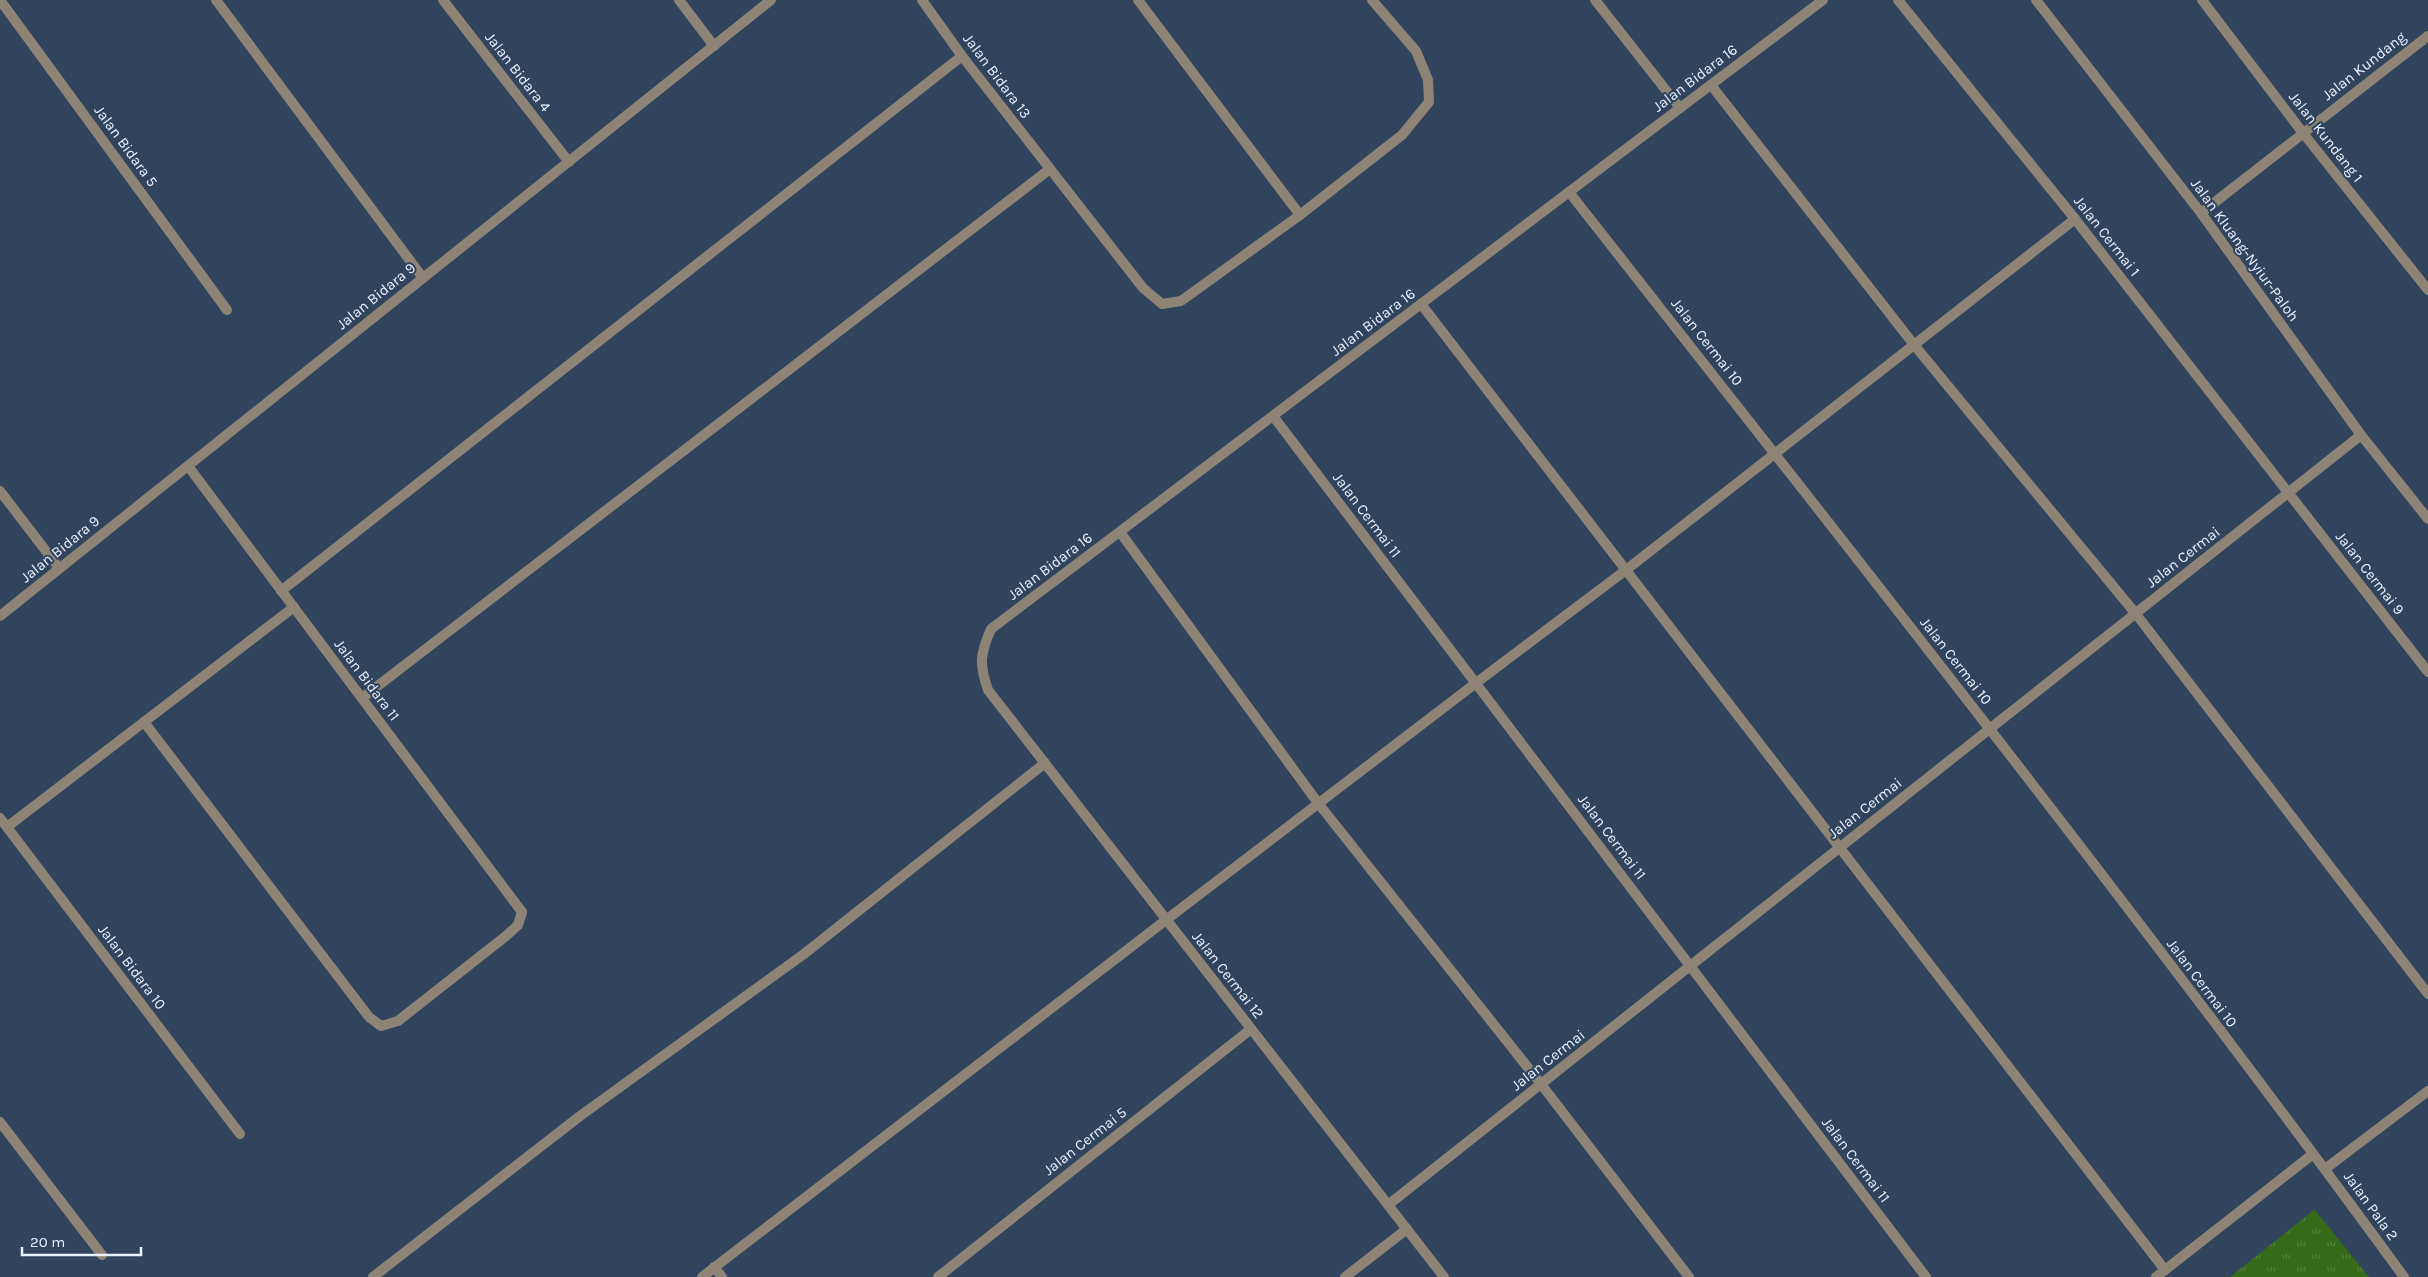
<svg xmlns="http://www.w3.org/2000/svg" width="2428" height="1277" font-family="Karla,sans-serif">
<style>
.grass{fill:url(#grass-tufts)}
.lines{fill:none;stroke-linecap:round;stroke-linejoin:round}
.service{stroke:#8e8476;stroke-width:10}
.minor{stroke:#8e8476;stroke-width:10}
.tertiary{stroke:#8e8476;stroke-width:10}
.labels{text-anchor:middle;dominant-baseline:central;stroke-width:4;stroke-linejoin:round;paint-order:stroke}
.street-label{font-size:15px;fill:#e8f1ff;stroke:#31445e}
</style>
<defs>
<pattern id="grass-tufts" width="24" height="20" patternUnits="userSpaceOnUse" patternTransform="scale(1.25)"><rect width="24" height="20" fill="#356a19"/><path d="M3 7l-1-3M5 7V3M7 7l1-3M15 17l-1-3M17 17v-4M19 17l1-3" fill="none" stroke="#52803c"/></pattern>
</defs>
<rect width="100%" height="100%" fill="#31445e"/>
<!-- grass -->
<polygon class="grass" points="2314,1209 2369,1277 2230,1277 2314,1210"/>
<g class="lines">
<!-- service -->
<g class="service">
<polyline points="216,0 423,278"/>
<polyline points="679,0 714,46"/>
<polyline points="1138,0 1300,215"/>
<polyline points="1595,0 1680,108"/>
<polyline points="1711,85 1915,346 2136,614 2428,994"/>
<polyline points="1421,304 2165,1270"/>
<polyline points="1120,532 1318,803 1541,1084 1689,1277"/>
<polyline points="281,591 962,56"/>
<polyline points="144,722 369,1017 381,1026 398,1021 506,936 518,925 522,912"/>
<polyline points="7,827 294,607"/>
<polyline points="0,1122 102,1255"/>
<polyline points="702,1277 1166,920"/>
<polyline points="1345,1277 1407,1229"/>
</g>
<!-- minor -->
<g class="minor">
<polyline points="0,0 227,310"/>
<polyline points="443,0 569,162"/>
<polyline points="922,0 962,56 1143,288 1162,304 1181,301 1300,215 1402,135 1429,102 1428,80 1416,51 1372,0"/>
<polyline points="1898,0 2075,219 2428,672"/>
<polyline points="2202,0 2303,133 2428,290"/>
<path d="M 1569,192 C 1851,551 2135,909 2404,1277"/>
<polyline points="2201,213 2428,36"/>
<polyline points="1273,416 1926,1277"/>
<polyline points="188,466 522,912"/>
<polyline points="0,491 59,568"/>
<polyline points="0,616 771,0"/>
<polyline points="362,698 1050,169"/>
<polyline points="0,818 240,1134"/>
<polyline points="1166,920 1476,683 1626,570 2075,219"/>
<polyline points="2325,1169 2428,1091"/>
<polyline points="1388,1205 2361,435"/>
<polyline points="714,1267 722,1277"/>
<polyline points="373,1277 580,1116 804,954 1045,763"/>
<polyline points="938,1277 1251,1029"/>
<path d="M 1444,1277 L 988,690 C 979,664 980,654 991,629 L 1823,0"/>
<polyline points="2156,1277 2313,1154"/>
</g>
<!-- tertiary -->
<polyline class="tertiary" points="2036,0 2201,213 2361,435 2428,519"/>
</g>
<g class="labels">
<!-- street labels -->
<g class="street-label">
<text transform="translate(2364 66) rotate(-38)">Jalan Kundang</text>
<text transform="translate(518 72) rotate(52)">Jalan Bidara 4</text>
<text transform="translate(997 76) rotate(53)">Jalan Bidara 13</text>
<text transform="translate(1695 78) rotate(-37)">Jalan Bidara 16</text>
<text transform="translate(2326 137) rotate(52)">Jalan Kundang 1</text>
<text transform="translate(126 146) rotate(54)">Jalan Bidara 5</text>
<text transform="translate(2107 236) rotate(52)">Jalan Cermai 1</text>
<text transform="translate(2245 250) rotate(54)">Jalan Kluang-Nyiur-Paloh</text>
<text transform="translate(376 296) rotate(-39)">Jalan Bidara 9</text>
<text transform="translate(1373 322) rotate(-37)">Jalan Bidara 16</text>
<text transform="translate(1707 342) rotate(52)">Jalan Cermai 10</text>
<text transform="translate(1367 515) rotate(53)">Jalan Cermai 11</text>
<text transform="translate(60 549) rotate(-39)">Jalan Bidara 9</text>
<text transform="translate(2183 557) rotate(-38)">Jalan Cermai</text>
<text transform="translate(1050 566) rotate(-37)">Jalan Bidara 16</text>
<text transform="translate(2370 573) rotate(52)">Jalan Cermai 9</text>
<text transform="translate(1956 661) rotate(52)">Jalan Cermai 10</text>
<text transform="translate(367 680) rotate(53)">Jalan Bidara 11</text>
<text transform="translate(1865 808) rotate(-38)">Jalan Cermai</text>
<text transform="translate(1612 837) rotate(53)">Jalan Cermai 11</text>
<text transform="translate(132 967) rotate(53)">Jalan Bidara 10</text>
<text transform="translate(1228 975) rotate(52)">Jalan Cermai 12</text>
<text transform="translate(2202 983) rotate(53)">Jalan Cermai 10</text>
<text transform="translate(1548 1060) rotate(-38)">Jalan Cermai</text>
<text transform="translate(1085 1141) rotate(-38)">Jalan Cermai 5</text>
<text transform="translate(1856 1160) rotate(53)">Jalan Cermai 11</text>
<text transform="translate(2371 1206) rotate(54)">Jalan Pala 2</text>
</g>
</g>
<!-- scale -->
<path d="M22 1247v8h119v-8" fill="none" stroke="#e8f1ff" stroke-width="2.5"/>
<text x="30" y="1247" font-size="15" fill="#e8f1ff" stroke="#31445e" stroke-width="4" paint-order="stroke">20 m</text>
</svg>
